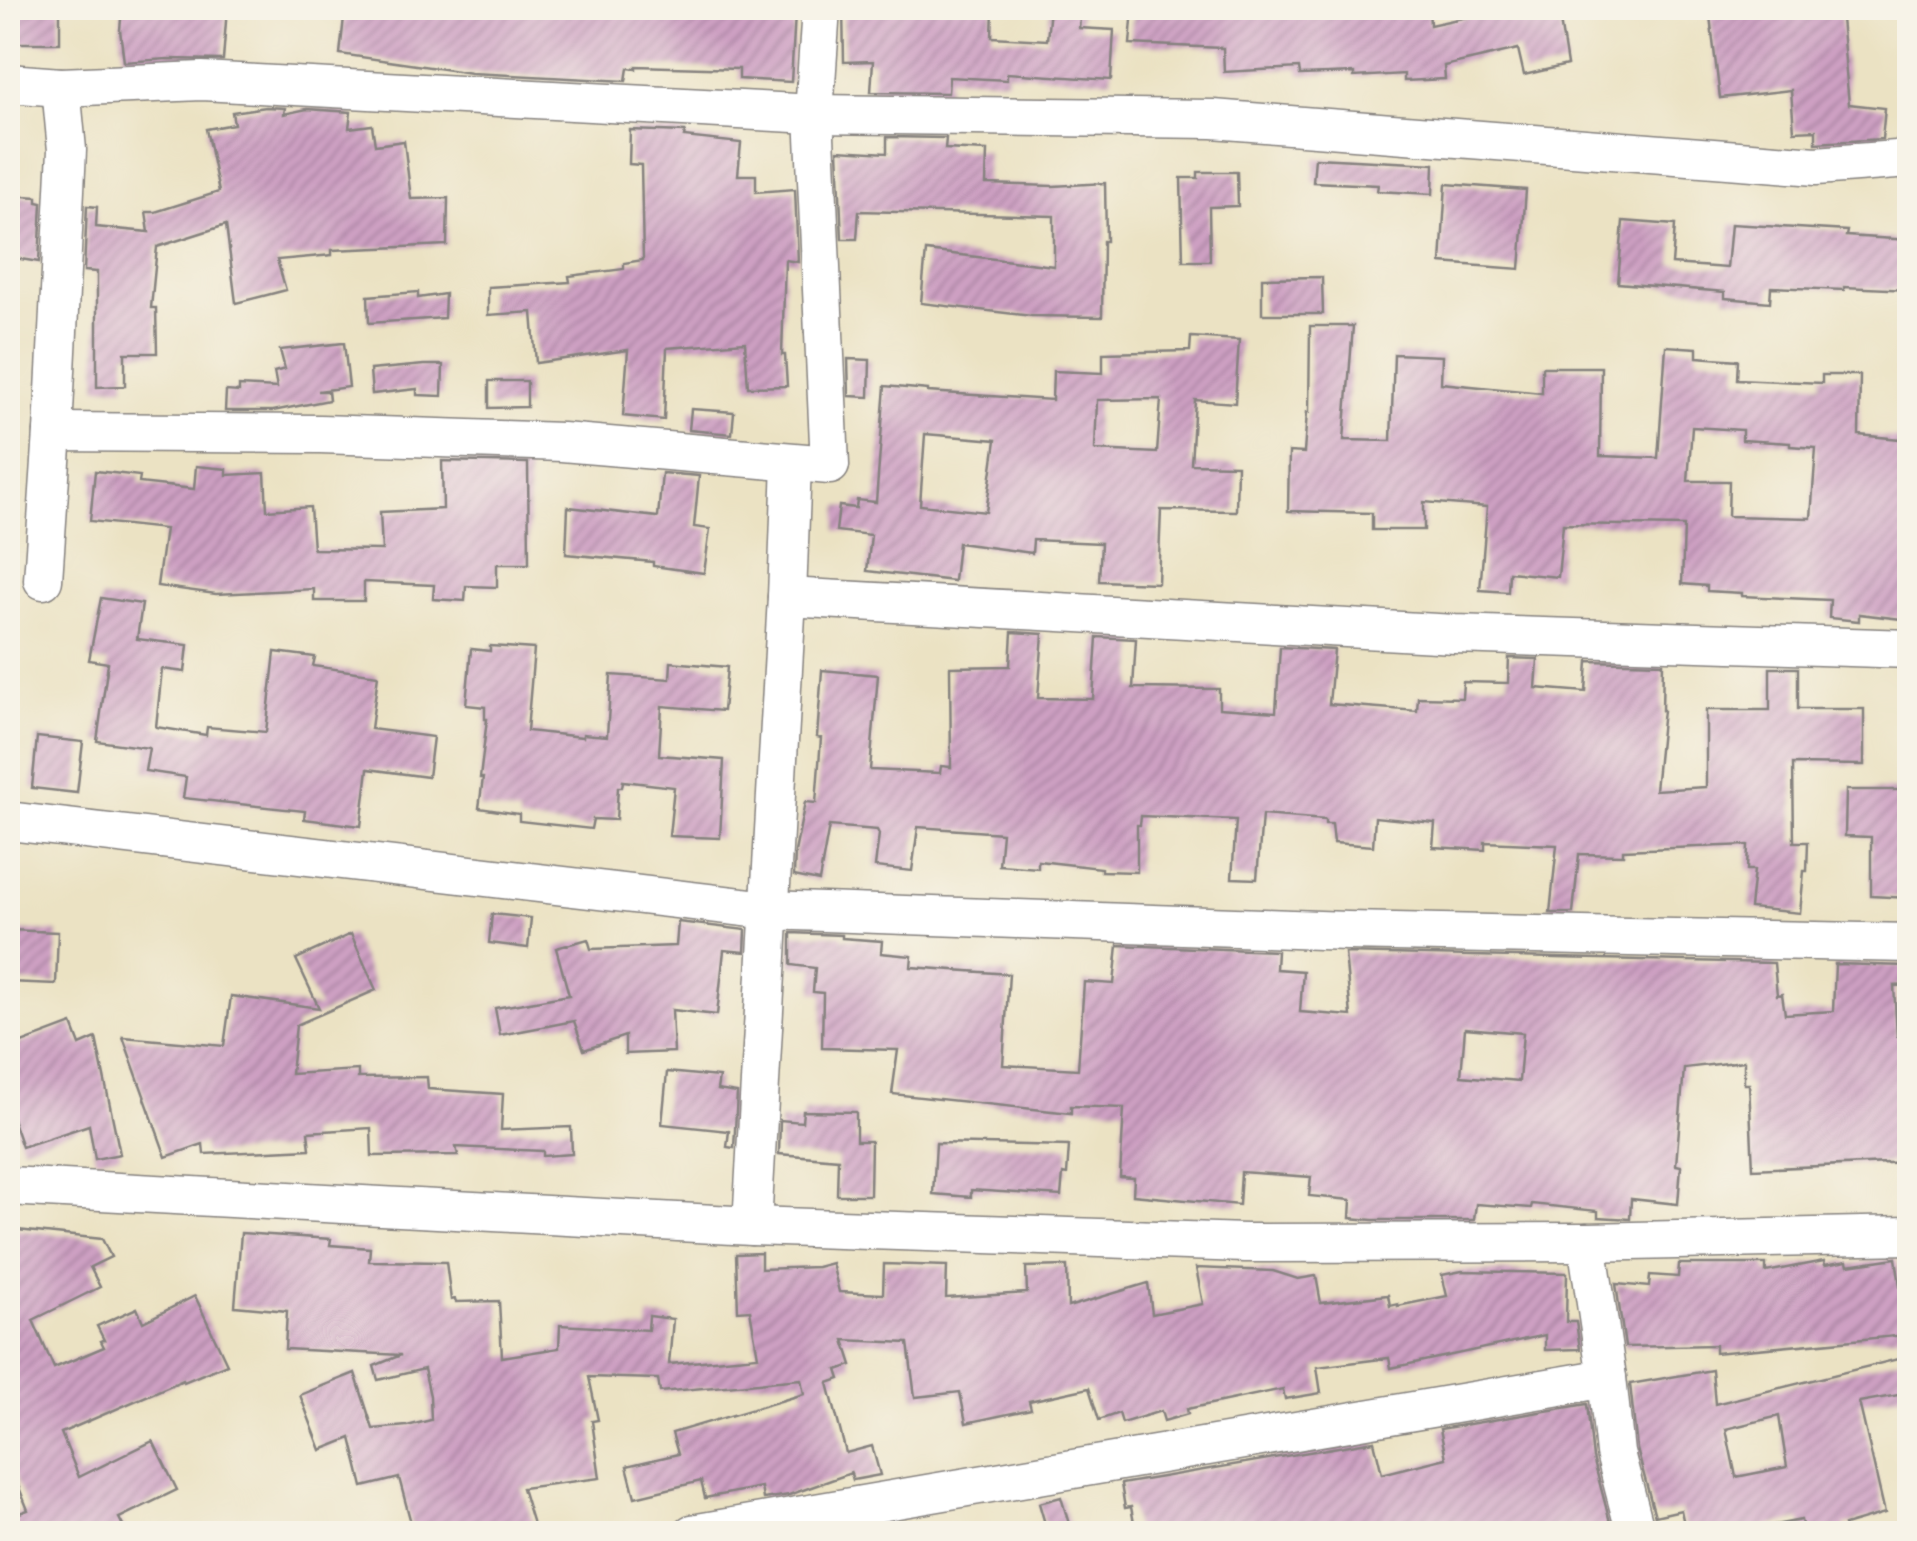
<svg xmlns="http://www.w3.org/2000/svg" width="1917" height="1541" font-family="'Architects Daughter',sans-serif">
	<style>
		.building { fill: url(#building-hatch); fill-rule: evenodd }
		.lines { fill: none; stroke-linecap: round; stroke-linejoin: round }
		.minor-casing { stroke: #86827f; stroke-width: 41 }
		.minor { stroke: #fff; stroke-width: 38 }
	</style>
	<defs>
		<pattern id="building-hatch" width="6" height="6" patternUnits="userSpaceOnUse" patternTransform="scale(2.5)"><rect width="6" height="6" fill="#cea0c3"/><path d="M-1 1l2-2M0 6l6-6M5 7l2-2" fill="none" stroke="#a782a0"/></pattern>
	</defs>
	<rect width="100%" height="100%" fill="#f7f3e8"/>
	<filter id="ink" filterUnits="userSpaceOnUse"><feTurbulence type="fractalNoise" baseFrequency=".01" numOctaves="2"/><feDisplacementMap in="SourceGraphic" scale="20" xChannelSelector="R" yChannelSelector="G"/><feConvolveMatrix kernelMatrix="1 2 1 2 8 2 1 2 1" color-interpolation-filters="sRGB"/></filter>
	<filter id="wash" filterUnits="userSpaceOnUse"><feTurbulence type="fractalNoise" baseFrequency=".0048" numOctaves="4" result="noise"/><feDisplacementMap in="SourceGraphic" scale="40" xChannelSelector="R" yChannelSelector="G"/><feGaussianBlur stdDeviation="2.25" result="paint"/><feColorMatrix in="noise" values="0 0 0 0 0 0 0 0 0 0 0 0 0 0 0 0 0 1.4 0 .05"/><feComposite in="paint" operator="in"/></filter>
	<g filter="url(#wash)">
		<rect width="100%" height="100%" fill="#ebe2c3"/>
		<g id="blocks">
			<g class="building">
				<rect x="8" y="8" width="52" height="35"/>
				<path d="M122,8H227L223,60L168,59L124,62L120,30Z"/>
				<path d="M345,8H760V11L795,14L791,82L739,79V69L636,66V69L628,68L626,81L471,73L340,54Z"/>
				<path d="M843,8H993L992,37L1047,40L1050,8H1081L1079,28L1114,30L1111,80L1007,73V80L949,77L948,93L871,92L873,61L844,62Z"/>
				<path d="M1133,8H1429L1430,25L1509,8H1558L1567,65L1524,75L1518,49L1444,66L1445,79L1404,81V74L1354,77V73L1300,75L1299,68L1224,72L1223,48L1130,44Z"/>
				<path d="M1709,8H1840L1849,104L1885,108L1882,139L1816,143V130L1794,131L1791,90L1720,98Z"/>
				<path d="M266,107L285,108L284,114L307,109L351,112L349,128L372,125L375,145L404,141L411,199L448,198L447,245L332,250V255L277,260L286,290L236,303L226,225L157,247L151,308H156L157,353H125V386L97,387V272L84,271L87,206L97,207L96,227L149,232L146,212H155L219,192L206,129L234,124L232,112Z"/>
				<path d="M630,130L685,132L684,137L741,143L738,175H756V192L795,189L798,262L785,260L782,355H785L787,386L748,387L745,342L667,348L664,420L623,416L628,350L536,363L532,312L488,315V287L570,282L569,276L624,269V263L643,260L641,165L629,164Z"/>
				<path d="M887,137L946,138L945,149L987,151L986,184L1053,186L1105,183L1106,241H1103L1102,317L1032,316L921,303L926,251L1054,266V216L859,211L857,239H842L838,150L887,153Z"/>
				<path d="M1315,158L1434,164L1433,194L1377,191L1378,185L1313,182Z"/>
				<path d="M1198,172H1237L1238,206L1209,207L1210,261H1183L1181,178H1198Z"/>
				<path d="M1446,184L1526,190L1520,269L1441,263Z"/>
				<path d="M8,195L37,197V202L42,203L39,262L8,257Z"/>
				<path d="M1623,221L1675,225L1672,264L1727,268L1731,224L1847,231L1846,236L1910,240V290L1844,287V290L1771,287L1770,302L1725,298V292L1618,283Z"/>
				<path d="M1322,277L1323,314H1262V278Z"/>
				<path d="M418,292V298L445,294L444,318L369,323L368,296Z"/>
				<path d="M1310,326H1353L1344,440L1391,441L1394,354L1442,356L1441,383L1542,393V367H1601L1600,456L1658,458L1666,346L1697,348V357L1738,360L1737,379L1822,383V375H1860L1859,435L1910,440V620L1859,614V621L1829,618L1830,600L1742,596V593L1707,591V586L1682,584L1684,526L1563,524L1558,577L1509,572L1508,592L1480,590L1487,507L1424,502V530H1372V513L1288,511L1289,452L1304,453L1307,412H1309ZM1692,427L1742,430V440L1790,443V446L1816,448L1811,518L1728,516L1729,481H1688Z"/>
				<path d="M1191,337L1239,340L1235,403L1195,400L1191,464L1237,465L1236,511L1161,510L1158,583L1099,581L1101,543L1033,540L1032,553L958,543L954,581L867,571L871,535L836,531L839,506L856,508L857,500L876,502L885,386L928,390V392L1052,400L1053,371L1103,373V353L1190,351ZM1161,399L1157,453L1095,450L1097,400ZM925,434L996,440L986,512L920,505Z"/>
				<path d="M344,343L349,387L318,391H328L329,400L273,411H225L226,391L239,392V386L277,388L274,372L285,369L280,350Z"/>
				<path d="M848,359L870,360L869,397L849,396Z"/>
				<path d="M424,365H443L442,396L417,395V389L372,394L370,370Z"/>
				<path d="M489,381H527V407L489,408Z"/>
				<path d="M691,409L734,412L732,434L689,430Z"/>
				<path d="M442,461L528,463L529,564H497V587L466,586L465,601L433,599L434,585L364,582V601H314V589L216,594L157,586L165,529L90,521L95,471L140,476L139,483L194,489L196,466L227,469V475L265,473L267,510L310,507L313,549L382,550L380,512L443,509Z"/>
				<path d="M662,473L699,476L694,527L710,529L704,573L653,566V562L566,554L568,507L658,517Z"/>
				<path d="M101,598L142,604L137,639L188,645L185,672L162,669L156,727L206,735L207,727L266,732L275,652L315,657L313,666L378,675L371,729L433,737L428,777L368,769L361,826L304,819L305,811L183,798L186,777L145,771L149,748L97,741L108,663L89,660Z"/>
				<path d="M1012,632L1043,634L1038,698L1093,699L1097,637L1136,639L1133,688L1219,689V708L1276,712L1280,647L1334,650L1329,704L1417,711L1418,697L1462,698L1463,682L1508,683L1509,658L1538,659L1536,688L1586,692L1588,661L1663,663L1662,710H1663L1655,790L1706,787V710H1770V668H1798V709H1864V765L1793,764L1794,842H1808L1807,871H1804L1800,913L1750,908L1754,870H1747L1748,845L1623,850V855L1579,854L1573,913H1550L1557,845L1485,842V850L1433,847L1435,823L1375,817L1373,846L1334,843L1332,824H1325V820L1262,815L1257,879L1232,878L1236,820L1141,816L1140,825H1137V872L1101,871V868L1038,861V868L999,865L1002,833L918,827L912,871L875,867L879,834L877,830L829,826L819,881L794,876L795,852L805,802L816,803L821,738L817,737L822,670L878,675L870,770L940,773L941,766L951,767L950,667L1010,666Z"/>
				<path d="M490,646L534,649L527,731L583,737V734L607,736L611,675L670,679L671,662L727,667L723,711L662,706L659,755L724,760L720,838L669,836L674,787L623,781L622,787H618L616,820L593,819L591,829L519,821V814L479,808L483,778H480L487,719H485V707L466,705L471,649L490,651Z"/>
				<path d="M37,737L83,742L77,793L32,788Z"/>
				<path d="M1846,790H1910V898L1871,896V837L1845,836Z"/>
				<path d="M492,914L531,918L528,948L489,943Z"/>
				<path d="M678,922L746,930L745,952L724,950L717,1015L672,1010L674,1052L625,1054V1036L584,1050L574,1021L500,1035L495,1008L569,995L556,948L588,939L591,949L676,946Z"/>
				<path d="M8,930L58,932L56,984L8,982Z"/>
				<path d="M791,933L842,935V938L882,941L881,953L912,956L911,967L1009,974L1003,1065L1078,1069L1084,982L1114,984L1118,945L1277,951L1276,969L1303,971L1300,1012L1351,1016L1345,953L1774,963L1777,995L1782,994L1785,1014L1833,1011L1835,964L1909,966L1910,985L1894,986L1897,1036L1910,1035V1162L1753,1169L1749,1084H1744V1061L1684,1068L1676,1165L1681,1166L1678,1204L1631,1199L1630,1219L1598,1217V1211L1532,1204L1531,1208L1476,1204L1474,1220H1373L1350,1218L1351,1200L1309,1196L1311,1177L1241,1172L1239,1205L1133,1195L1134,1178L1120,1177L1124,1108L1071,1106V1113L892,1094L898,1050L822,1048L823,993L813,992L815,968L791,965ZM1465,1028L1523,1033L1519,1081L1461,1076Z"/>
				<path d="M351,934L376,990L296,1025L291,1074L358,1070V1078L427,1077L428,1089L503,1094L501,1130L571,1127L572,1154L543,1156V1151L456,1147L458,1155L372,1156L371,1128L308,1132L310,1149L204,1154L203,1144L166,1157L123,1037L224,1046L231,996L319,1008L296,959Z"/>
				<path d="M72,1024L80,1045L96,1038L120,1154L95,1159L89,1125L22,1147L8,1107V1048Z"/>
				<path d="M667,1072L719,1077L717,1090L737,1093L734,1148L727,1147L729,1131L662,1124Z"/>
				<path d="M803,1111L856,1112V1141H871L870,1195H837L838,1159L779,1154L780,1120L802,1122Z"/>
				<path d="M936,1143L1069,1146L1067,1175L1063,1174L1061,1196L971,1190V1197L933,1194Z"/>
				<path d="M8,1229L102,1239L111,1257L90,1267L100,1287L33,1320L54,1368L104,1347L101,1341L104,1340L97,1326L137,1308L143,1322L195,1296L227,1364L184,1382L183,1380L61,1433L79,1477L153,1441L177,1490L119,1518L127,1534H8V1517L28,1510L8,1460Z"/>
				<path d="M241,1233L331,1239L330,1245L370,1248L369,1261L446,1262L451,1300L455,1299L456,1302L499,1301L502,1357L559,1348L560,1325L648,1330L649,1316L673,1319L669,1364L758,1356L750,1310L738,1311L736,1254L761,1253V1269L817,1267L832,1263L839,1292L883,1294L884,1264L947,1266L946,1298L1027,1293L1026,1267L1067,1266L1068,1307L1148,1283L1152,1314L1203,1304L1196,1268L1273,1271L1298,1279L1316,1276L1321,1303L1388,1295L1390,1306L1398,1304V1306L1447,1296L1442,1275L1462,1271L1567,1273L1566,1322H1576L1580,1349L1545,1350V1335L1391,1368L1389,1358L1317,1367L1321,1393L1285,1399L1283,1389L1187,1409L1188,1414L1164,1421L1161,1411L1122,1423L1119,1413L1099,1420L1089,1388L1029,1401L1031,1409L966,1423L960,1392L915,1397L908,1343L844,1340L852,1365L837,1370L840,1379L828,1383L846,1453L872,1446L880,1475L853,1480L850,1471L851,1473L789,1495L763,1499L761,1487L705,1498L701,1481L635,1497L627,1466L678,1454L672,1433L804,1394L801,1379L660,1392L658,1379L589,1377L598,1420L592,1421L600,1478L522,1488L536,1534H414L399,1478L363,1487L351,1438L321,1450L300,1395L355,1373L373,1429L407,1426L431,1420L430,1396L424,1369L378,1380L374,1366L401,1355L285,1349L287,1311L235,1306Z"/>
				<path d="M1896,1258L1907,1335L1715,1353V1345L1625,1347L1616,1284L1649,1287L1650,1275L1678,1277L1679,1264H1766V1272L1824,1261L1825,1265L1847,1261L1848,1265Z"/>
				<path d="M1910,1356V1393L1859,1402L1885,1513L1844,1525L1846,1534H1804L1801,1520L1748,1530V1534H1686L1681,1510L1655,1516L1637,1449L1630,1384L1712,1370L1715,1404ZM1779,1416L1787,1467L1736,1477L1726,1429Z"/>
				<path d="M1587,1404L1593,1458L1611,1526L1604,1528L1605,1534H1341L1340,1528L1310,1534H1136L1131,1507L1125,1508L1121,1484L1374,1441L1382,1474L1446,1458L1440,1429Z"/>
				<path d="M1061,1497L1072,1534H1048L1039,1503Z"/>
			</g>
		</g>
	</g>
	<g filter="url(#ink)">
		<use href="#blocks" fill-opacity="0" stroke="#86827f" stroke-width="2.5"/>
		<g class="lines">
			<g class="minor-casing">
				<g id="minor">
					<path d="M8,83L61,87L202,81L814,114L1213,119L1816,166L1910,159"/>
					<path d="M53,432L320,434L562,442L830,465L814,114L821,8"/>
					<path d="M43,580L53,432L67,150L61,87"/>
					<path d="M787,597L1455,634L1910,649"/>
					<path d="M8,821L769,910L1347,931L1910,943"/>
					<path d="M8,1186L752,1226L1245,1243L1587,1242L1910,1235"/>
					<path d="M752,1226L787,597L792,463"/>
					<path d="M1587,1242L1607,1378L1615,1453L1636,1534"/>
					<path d="M692,1534L1607,1378"/>
				</g>
			</g>
			<use href="#minor" class="minor"/>
		</g>
	</g>
	<rect width="1917" height="1541" fill="none" stroke="#f7f3e8" stroke-width="40"/>
</svg>
